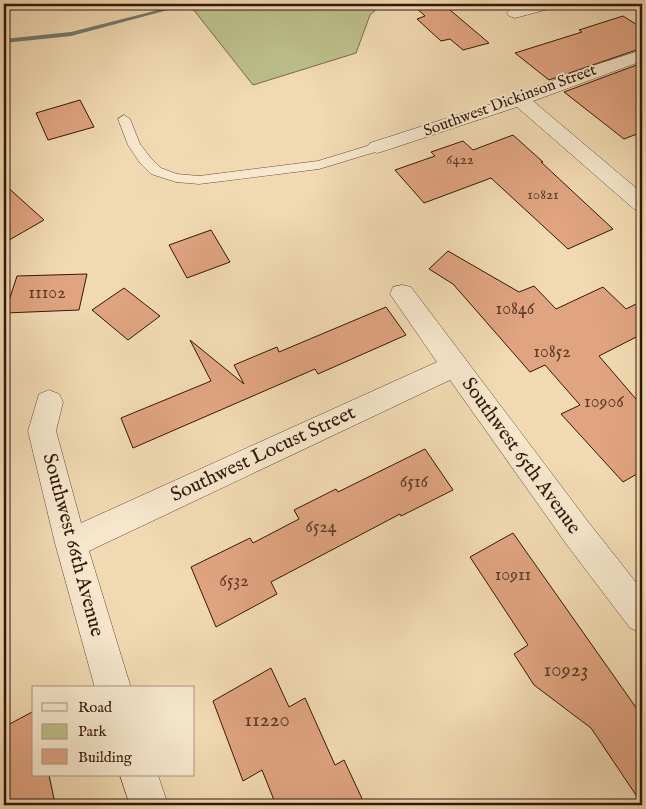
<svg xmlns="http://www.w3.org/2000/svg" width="646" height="809" font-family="'IM FELL English',serif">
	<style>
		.green { fill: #bcbf8a; stroke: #786b4a }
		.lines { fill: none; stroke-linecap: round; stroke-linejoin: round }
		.stream { fill: #72786f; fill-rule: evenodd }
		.building { fill: #e0a481; stroke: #34170a }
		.service-casing { stroke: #634834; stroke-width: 1 }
		.minor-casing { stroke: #634834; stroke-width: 1 }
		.service { fill: #f6e7cd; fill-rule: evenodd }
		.minor { fill: #f6e7cd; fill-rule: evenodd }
		.labels { text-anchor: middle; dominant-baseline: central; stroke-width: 4; stroke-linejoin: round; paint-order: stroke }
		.far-number-label { font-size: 15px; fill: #5f3a28 }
		.far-street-label { font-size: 16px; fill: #34170a; stroke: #f6e7cd }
		.number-label { font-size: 18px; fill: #5f3a28 }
		.street-label { font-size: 20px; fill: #34170a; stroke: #f6e7cd }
		.near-number-label { font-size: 21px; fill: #5f3a28 }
	</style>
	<rect width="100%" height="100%" fill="#f1dab2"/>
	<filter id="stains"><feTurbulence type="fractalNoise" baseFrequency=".004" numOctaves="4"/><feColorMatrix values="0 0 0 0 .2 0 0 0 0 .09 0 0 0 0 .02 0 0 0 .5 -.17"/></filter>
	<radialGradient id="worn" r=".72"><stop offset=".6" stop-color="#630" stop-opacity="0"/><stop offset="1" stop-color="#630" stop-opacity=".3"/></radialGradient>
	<path class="green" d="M189,4H382L370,15L356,53L253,85Z"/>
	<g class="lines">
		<path class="stream" d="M182,4H190L71,36L4,43V39L71,32Z"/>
	</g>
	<g class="building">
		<path d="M414,4H443L489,43L463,50L450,39L441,41L417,19L425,16L413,5Z"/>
		<path d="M623,16L642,28V48L549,80L515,53L582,32L579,30Z"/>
		<path d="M642,63V132L624,139L564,92Z"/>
		<path d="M80,100L94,127L48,140L36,113Z"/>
		<path d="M513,135L543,162H541L613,229L568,249L491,178L424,203L395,170L435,156L431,152L463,141L473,150Z"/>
		<path d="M4,184L44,220L4,243Z"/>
		<path d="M211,230L230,262L187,278L169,245Z"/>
		<path d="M448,251L519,292L534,286L556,309L603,287L626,309L642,301V334L599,356L642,406V471L623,482L561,414L580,405L545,365L530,372L453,284L429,269Z"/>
		<path d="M87,274L79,310L5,313L17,276Z"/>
		<path d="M124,288L160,316L128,340L92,310Z"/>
		<path d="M386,307L406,335L318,374L315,369L133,448L121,418L211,381L190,340L244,384L234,365L277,347L279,352Z"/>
		<path d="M425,449L453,490L401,516L400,514L271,582L277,594L216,627L191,567L250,538L253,543L299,519L294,510L336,489L338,492Z"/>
		<path d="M513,533L642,716V804L591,728L534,685L514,654L528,645L470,557Z"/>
		<path d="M271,668L289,707L305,698L335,765L344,760L365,805H276L262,770L243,781L213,701Z"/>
		<path d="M34,711V775H49L54,799L44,805H4V727Z"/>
	</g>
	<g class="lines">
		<g class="service-casing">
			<path id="service" d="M124,115L130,119L140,144L150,157L161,168L177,174L199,176L318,161L377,143L383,147L382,150L319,169L199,184L176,182L151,174L140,163L128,145L118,119Z"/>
		</g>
		<g class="minor-casing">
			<g id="minor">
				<path d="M532,4H558L556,7L515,18L509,16L507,13L509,10Z"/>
				<path d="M630,4H642V11L632,7Z"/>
				<path d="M642,50V61L533,101L642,193V211L634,209L517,107L384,151L377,153L370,151L367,147L370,143L491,104L586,68Z"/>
				<path d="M402,285L411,287L589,523L642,590V633L630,628L567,545L450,380L89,551L131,688H95L55,543L28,431L39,394L49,390L59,394L63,402L56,431L81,523L437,362L390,294L393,287Z"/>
				<path d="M120,775H158L168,805H130Z"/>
			</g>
		</g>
		<use href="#service" class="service"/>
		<use href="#minor" class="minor"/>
	</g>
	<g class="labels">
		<g class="far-number-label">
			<text x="460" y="159">6422</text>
			<text x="543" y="194">10821</text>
		</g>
		<g class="far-street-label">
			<text transform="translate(510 101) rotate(-20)">Southwest Dickinson Street</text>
		</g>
		<g class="number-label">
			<text x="47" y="293">11102</text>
			<text x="515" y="309">10846</text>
			<text x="552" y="352">10852</text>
			<text x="604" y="402">10906</text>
			<text x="414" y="482">6516</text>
			<text x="321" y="527">6524</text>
			<text x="513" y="575">10911</text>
			<text x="234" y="581">6532</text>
		</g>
		<g class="street-label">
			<text transform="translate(263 454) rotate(-25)">Southwest Locust Street</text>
			<text transform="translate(521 456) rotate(54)">Southwest 65th Avenue</text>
			<text transform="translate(73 545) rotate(75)">Southwest 66th Avenue</text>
		</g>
		<g class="near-number-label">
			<text x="566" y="670">10923</text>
			<text x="267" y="720">11220</text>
		</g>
	</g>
	<rect width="646" height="809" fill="none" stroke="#f1dab2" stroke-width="20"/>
	<rect x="5" y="5" width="636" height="799" fill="none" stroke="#34170a" stroke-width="2.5"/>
	<rect x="10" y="10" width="626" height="789" fill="none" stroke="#34170a"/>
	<rect x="32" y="686" width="162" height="90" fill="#f6e7cd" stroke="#a8947f"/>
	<rect x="42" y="703" width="25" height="8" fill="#f6e7cd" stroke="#a8947f"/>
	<text x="78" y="712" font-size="15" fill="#34170a">Road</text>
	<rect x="42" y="724" width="25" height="15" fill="#bcbf8a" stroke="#a8947f"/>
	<text x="78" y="736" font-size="15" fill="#34170a">Park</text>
	<rect x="42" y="749" width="25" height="15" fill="#e0a481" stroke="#a8947f"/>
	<text x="78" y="762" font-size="15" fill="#34170a">Building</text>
	<rect width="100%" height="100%" filter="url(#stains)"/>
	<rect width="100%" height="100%" fill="url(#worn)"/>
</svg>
